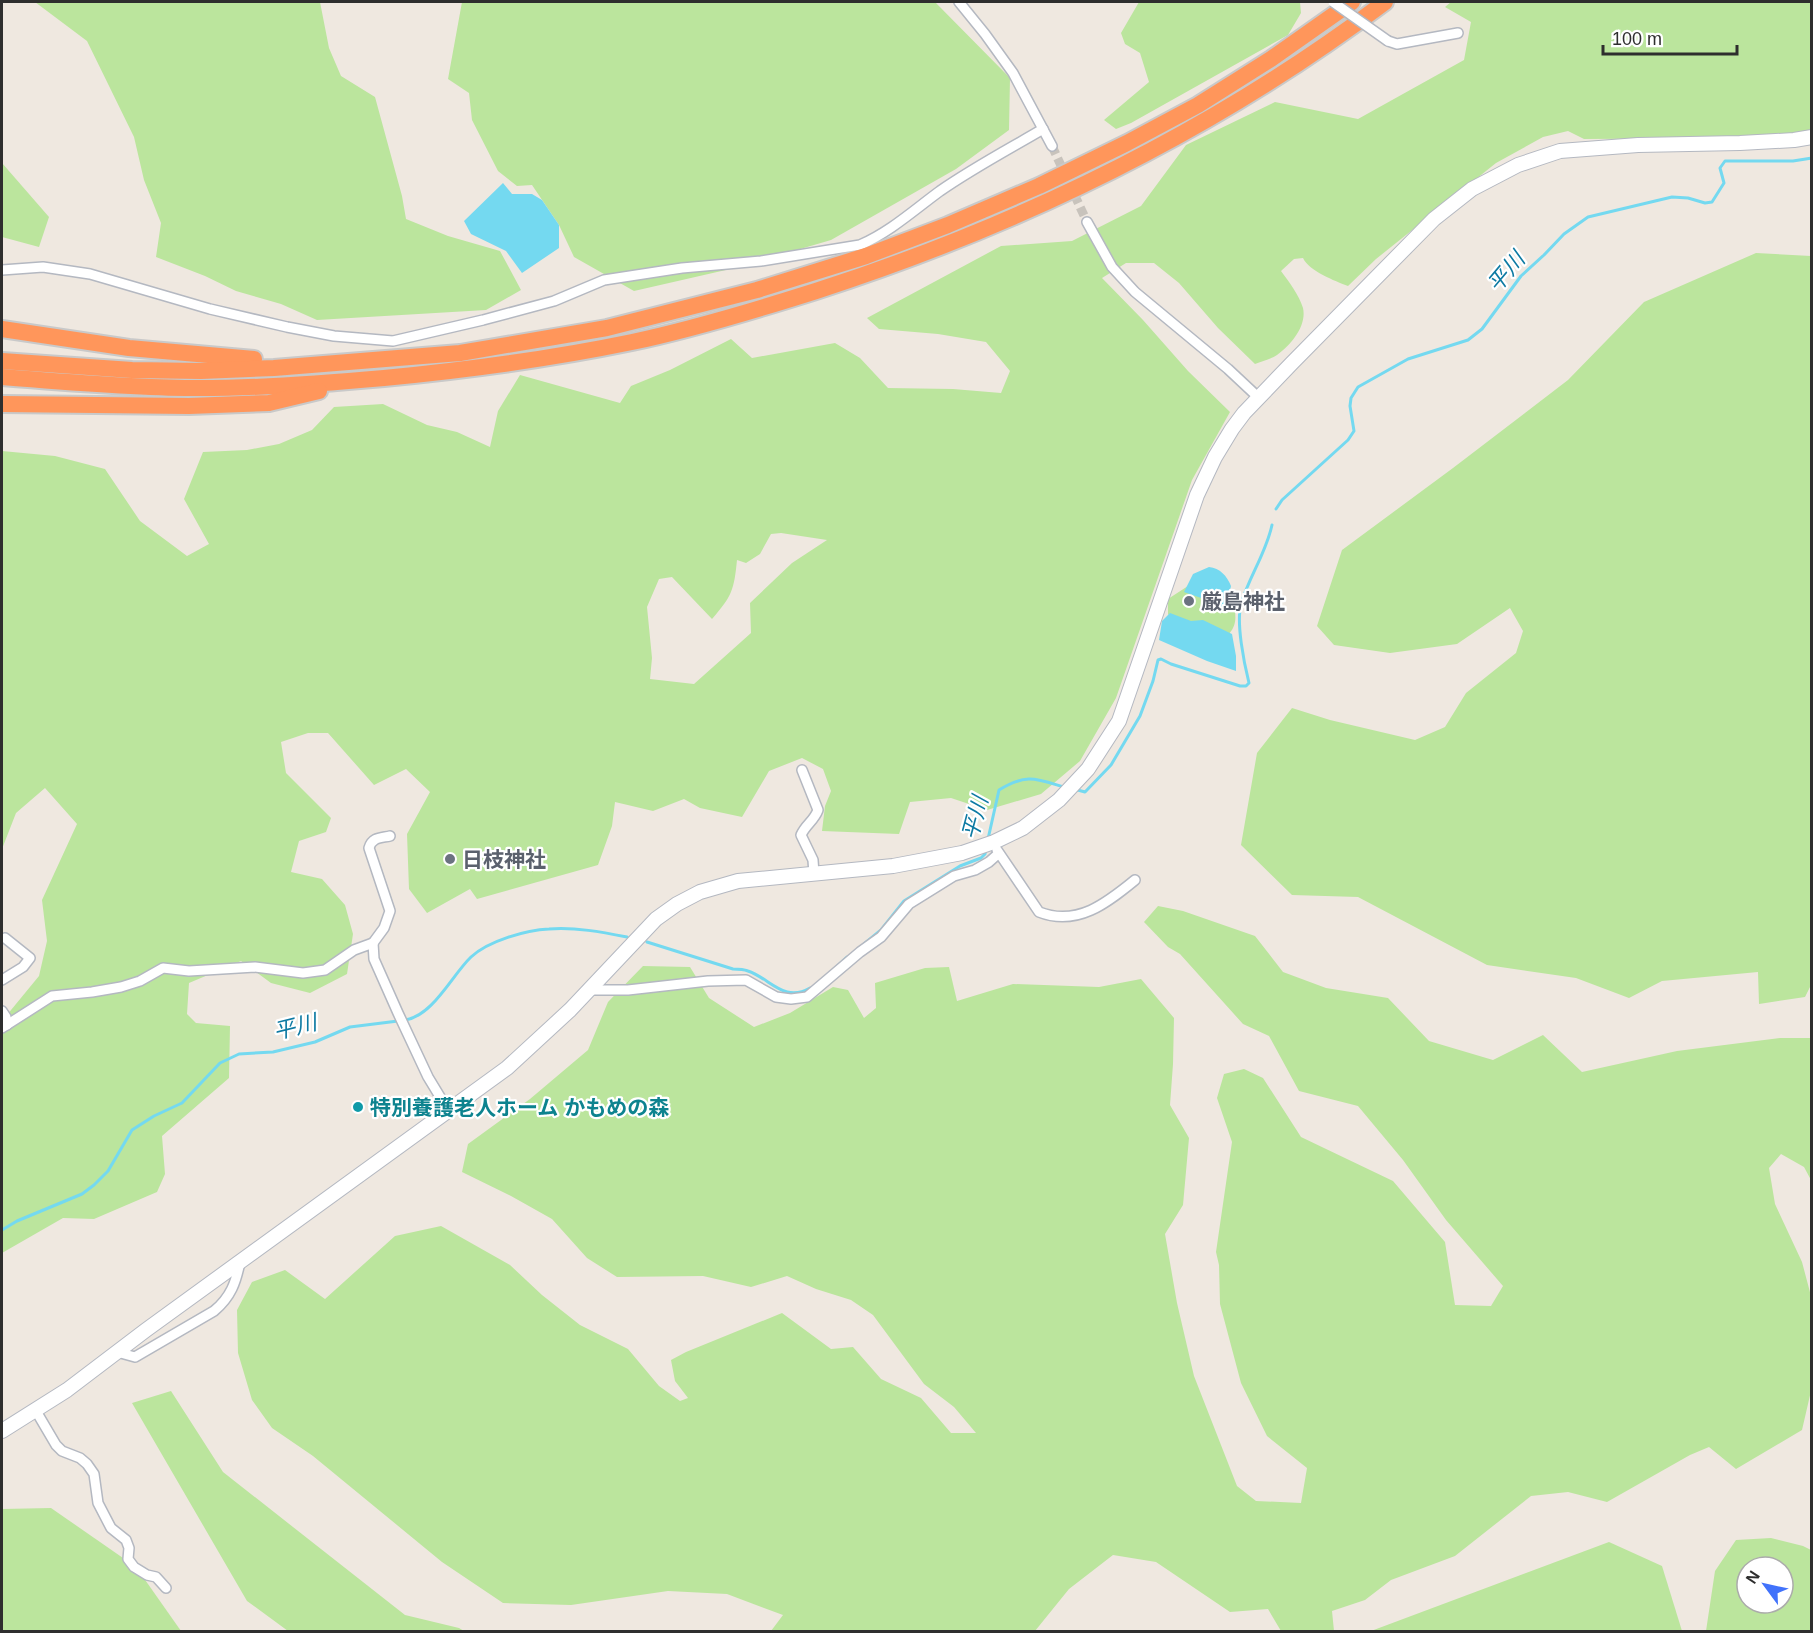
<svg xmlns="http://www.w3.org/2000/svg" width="1813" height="1633" font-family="Arial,'Noto Sans JP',sans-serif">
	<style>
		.green { fill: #bbe59d; fill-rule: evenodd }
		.water { fill: #74d9f0 }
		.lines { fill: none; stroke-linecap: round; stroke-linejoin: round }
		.stream { stroke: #74d9f0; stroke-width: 3 }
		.street-tunnel { stroke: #c8c3bc; stroke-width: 9; stroke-dasharray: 9 4.5; stroke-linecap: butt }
		.street-casing { stroke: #b4b8c1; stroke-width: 12 }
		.secondary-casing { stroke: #b4b8c1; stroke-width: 16 }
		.highway-casing { stroke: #c9c9c9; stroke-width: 20 }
		.street { stroke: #fff; stroke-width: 9 }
		.secondary { stroke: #fff; stroke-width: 14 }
		.highway { stroke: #ff965b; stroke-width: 16 }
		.street-bridge-casing { stroke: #b4b8c1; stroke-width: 12; stroke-linecap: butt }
		.street-bridge { stroke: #fff; stroke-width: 9 }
		.worship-dot { fill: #6b7280; stroke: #fff; stroke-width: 2 }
		.culture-dot { fill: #0f9aa8; stroke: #fff; stroke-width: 2 }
		.labels { text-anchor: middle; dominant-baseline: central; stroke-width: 4.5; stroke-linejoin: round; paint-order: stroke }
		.worship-label { font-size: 21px; font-weight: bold; fill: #5b616d; stroke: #fff; text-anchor: start }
		.culture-label { font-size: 21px; font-weight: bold; fill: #0d838f; stroke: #fff; text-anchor: start }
		.water-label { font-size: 22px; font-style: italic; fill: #0d7aa3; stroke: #fff }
	</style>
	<rect width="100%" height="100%" fill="#efe8e0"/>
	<g class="green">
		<path d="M35,2H320L329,48L341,76L375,97L402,196L406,219L448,236L500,251L521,290L486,310L317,320L281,304L236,291L205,276L156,257L161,223L144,180L134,137L87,41Z"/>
		<path d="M462,2H935L1010,78L1009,130L956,169L831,240L739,267L634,291L574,257L559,225L532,185L517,186L498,171L472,120L469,93L448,79Z"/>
		<path d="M1139,2H1300L1301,13L1288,35L1131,123L1116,129L1104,120L1149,82L1140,53L1125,44L1121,33Z"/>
		<path d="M1451,2H1811V133L1757,138L1584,139L1568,131L1543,137L1496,163L1376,259L1348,286C1335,281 1309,271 1303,258L1294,259L1281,271C1289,282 1299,295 1303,308C1307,326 1291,345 1277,355C1271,359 1262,361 1255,364L1218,328L1179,283L1154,263H1126L1102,278L1143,320L1188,371L1230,412L1192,480L1116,698L1080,761L1041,794L987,810L951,798L910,802L899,834L822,831L825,806L831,791L823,769L802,758L769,771L742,817L700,808L684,799L653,811L615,802L612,826L598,865L477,899L470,889L427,913L409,889L407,834L430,792L406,769L374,785L328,733H308L281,742L286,773L331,818L326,832L299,841L291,872L322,879L345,905L353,934L347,974L310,993L271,983L241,961L189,983L187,1014L196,1023L230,1026L229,1078L162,1136L165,1174L157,1192L94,1219L63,1218L2,1253V1021L39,976L47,941L42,900L77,824L45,788L16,813L2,849V451L55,456L105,469L140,521L187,556L209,544L184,499L203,452L247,450L279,444L312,430L334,407L383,404L427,425L457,432L490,447L498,411L520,375L620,403L631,386L670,370L731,339L752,358L835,343L860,358L888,388L953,389L1001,393L1010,371L986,342L938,334L879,329L867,318L1001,246L1072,241L1141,206L1186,145L1275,102L1358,119L1464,60L1471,22L1445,7ZM781,533L827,540L792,563L750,603L751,633L694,684L650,679L652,658L647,607L659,579L672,577L712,619C732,596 734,590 737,560L746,563L760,554L771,534Z"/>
		<path d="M2,163L49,217L39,247L2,237Z"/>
		<path d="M1756,253L1811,256L1812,983L1805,997L1759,1004L1758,972L1662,981L1629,998L1576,978L1487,965L1358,897L1292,895L1241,845L1257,753L1292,708L1330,720L1415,740L1445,727L1466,693L1516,653L1523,631L1510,608L1457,644L1390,653L1334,645L1317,626L1342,550L1453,468L1568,380L1644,302Z"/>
		<path d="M1188,586L1221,603L1230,601L1233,603C1237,617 1237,627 1226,637L1171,619L1168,614V599Z"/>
		<path d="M1158,906L1183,911L1255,936L1283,972L1326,988L1388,998L1429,1041L1493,1060L1543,1035L1582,1072L1677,1051L1780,1038H1811V1180L1804,1167L1781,1154L1769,1168L1775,1204L1802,1262L1811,1296V1391L1802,1430L1736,1469L1709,1447L1690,1455L1607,1502L1568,1492L1531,1496L1455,1556L1391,1580L1365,1600L1332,1611L1334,1631H1281L1268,1609L1230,1612L1156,1562L1113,1555L1069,1589L1035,1631H771L783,1615L727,1594L668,1591L571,1605L503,1603L442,1562L313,1456L272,1428L252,1400L238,1353L237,1310L252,1282L285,1270L325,1299L395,1236L441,1226L510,1265L542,1295L580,1325L628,1349L659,1386L680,1401L688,1398L675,1381L671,1360L686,1352L782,1313L831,1349L853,1347L881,1379L921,1398L951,1433H976L954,1407L924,1384L873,1315L851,1300L816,1289L787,1276L751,1287L703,1276L617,1277L587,1258L552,1219L511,1196L462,1172L468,1144L530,1099L588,1050L608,1002L643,966L690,967L709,998L754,1027L790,1013L833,987L848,990L864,1018L876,1008L875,983L925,968L949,967L957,1001L1013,984L1099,987L1141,979L1174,1018L1173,1064L1170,1105L1189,1138L1183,1205L1165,1234L1177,1303L1194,1376L1237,1486L1256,1501L1301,1503L1307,1468L1267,1436L1241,1383L1220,1304L1219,1265L1216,1252L1232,1142L1217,1098L1224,1074L1244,1069L1263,1078L1301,1137L1393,1181L1445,1242L1455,1305L1491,1306L1503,1286L1446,1220L1403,1160L1358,1106L1299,1091L1269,1036L1243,1024L1180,954L1168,947L1144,922Z"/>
		<path d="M171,1391L223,1472L405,1615L459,1628L464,1631H288L247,1601L132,1403Z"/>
		<path d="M51,1508L136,1567L181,1631H2V1509Z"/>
		<path d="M1771,1538L1803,1546L1811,1550V1631H1706L1715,1571L1736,1540ZM1747,1567H1783V1603H1747Z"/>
		<path d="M1609,1542L1662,1566L1682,1631H1371Z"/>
	</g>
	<g class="water">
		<path d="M503,183L512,194H532L542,200L559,225V248L522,273L506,251L471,234L464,221Z"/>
		<path d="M1209,567C1220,568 1227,576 1231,586L1227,607L1223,613L1212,609L1201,598L1184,592L1193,574Z"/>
		<path d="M1170,613L1191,621L1203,620L1232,634L1236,656V671L1207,661L1159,640L1162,621Z"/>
	</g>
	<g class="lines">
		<g class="stream">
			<path d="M1276,509L1282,500L1348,440L1354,431L1350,406L1351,398L1358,387L1408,359L1468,340L1482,329L1521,276L1544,255L1564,234L1588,217L1672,197L1688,198L1705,203L1712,202L1724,183L1720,168L1725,161H1793L1812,158"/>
			<path d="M1074,789L1085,792L1111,765L1140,716L1153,681L1158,660L1161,659L1171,664L1240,686H1246L1249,683C1244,663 1236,623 1241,604C1249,577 1266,553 1272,525"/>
			<path d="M988,839L999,790C1026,773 1037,779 1064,787"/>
			<path d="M647,942L733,969C738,969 743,969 748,971C771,979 784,1003 810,988"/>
			<path d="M864,944L881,930L904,901L960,866L981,858L985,854L986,849"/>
			<path d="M834,969L847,957"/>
			<path d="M405,1020C433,1016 452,975 471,957C488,941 526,930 549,929C575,927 602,932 627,937"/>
			<path d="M2,1230L17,1221L82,1194L94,1185L108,1171L132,1130L154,1116L182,1103L220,1063L239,1054L273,1052L315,1042L350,1027L398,1021"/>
		</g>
		<path class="street-tunnel" d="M1052,146L1087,222"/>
		<g class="street-casing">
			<g id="street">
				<path d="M959,2L985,34L1013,73L1052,146"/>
				<path d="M1388,41L1397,44L1458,33"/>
				<path d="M1087,222L1112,267L1135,292L1228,369L1259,398"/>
				<path d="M2,270L43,267L90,274L210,309L287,327L334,336L393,341L483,320L554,301L604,280L682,268L761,261L860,245C890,232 914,210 940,191C973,168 1009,149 1043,129"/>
				<path d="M802,770L818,810C814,821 806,824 801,835L813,860L814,874"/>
				<path d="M997,850L1039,912C1077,927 1107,903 1135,880"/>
				<path d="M373,943L384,928L390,911L369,848C372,837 381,838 390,836"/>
				<path d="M2,980L23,967L30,958L5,938"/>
				<path d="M590,990H628L708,981L746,980L776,997L791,999L807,997L860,952L881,937L909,904L954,876L975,870L989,862L998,854"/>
				<path d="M2,1011L6,1017L7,1025"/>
				<path d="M2,1028L52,996L92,992L121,987L140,981L163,968L189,971L255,967L303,973L325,970L354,950L373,943L374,959L398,1013L428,1077L448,1110"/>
				<path d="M117,1352L135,1357L214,1311C231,1297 236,1282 240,1262"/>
				<path d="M36,1411L56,1445L62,1451L80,1458L87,1464L94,1474L98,1503L111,1528L126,1540L129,1548L128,1559L134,1567L147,1575L156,1577L166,1588"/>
			</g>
		</g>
		<g class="secondary-casing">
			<path id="secondary" d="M2,1431L67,1390L146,1330L507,1068L570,1010L656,919L677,904L700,892L738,881L893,866L962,853L994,842L1023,828L1059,800L1088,769L1119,721L1197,495L1215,457L1232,429L1244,413L1292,363L1434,219L1472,189L1518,165L1560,151L1638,145L1740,143L1794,140L1812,137"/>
		</g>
		<g class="highway-casing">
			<g id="highway">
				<path d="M2,329L129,348L254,359"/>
				<path d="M2,361L132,370L201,371L274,368L460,353L607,328L757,290L866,256L948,225L1039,186L1127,143L1198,105L1271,59L1352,2"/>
				<path d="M2,377C63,382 124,387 185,388C252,389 318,384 384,378C467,370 550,359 632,342C694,329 756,310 816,291C1020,225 1214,131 1385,2"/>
				<path d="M2,404L189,406L269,403L319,391"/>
			</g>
		</g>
		<use href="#street" class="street"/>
		<use href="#secondary" class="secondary"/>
		<use href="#highway" class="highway"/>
		<g class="street-bridge-casing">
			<path id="street-bridge" d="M1333,2L1388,41"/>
		</g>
		<use href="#street-bridge" class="street-bridge"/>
	</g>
	<g class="worship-dot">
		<circle cx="1189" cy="601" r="6"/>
		<circle cx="450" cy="859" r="6"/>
	</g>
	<circle class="culture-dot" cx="358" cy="1107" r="6"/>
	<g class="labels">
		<g class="worship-label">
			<text x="1201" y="601">厳島神社</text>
			<text x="462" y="859">日枝神社</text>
		</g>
		<g class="culture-label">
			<text x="370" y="1107">特別養護老人ホーム かもめの森</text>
		</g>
		<g class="water-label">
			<text transform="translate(1506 272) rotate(-50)">平川</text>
			<text transform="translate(975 818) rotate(-75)">平川</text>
			<text transform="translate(295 1027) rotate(-14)">平川</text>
		</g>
	</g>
	<rect width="1813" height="1633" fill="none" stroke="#2e2e2e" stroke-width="6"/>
	<g transform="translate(1765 1585) rotate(303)"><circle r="28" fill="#ffffff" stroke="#ababab" stroke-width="1.5"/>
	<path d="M0-4.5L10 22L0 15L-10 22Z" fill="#4172fb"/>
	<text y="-9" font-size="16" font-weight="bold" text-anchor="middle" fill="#2e2e2e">N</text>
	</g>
	<path d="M1603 45v9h134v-9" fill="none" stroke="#2e2e2e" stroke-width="3"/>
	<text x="1612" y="45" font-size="18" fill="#2e2e2e" stroke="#ffffff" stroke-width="4.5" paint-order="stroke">100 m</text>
</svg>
